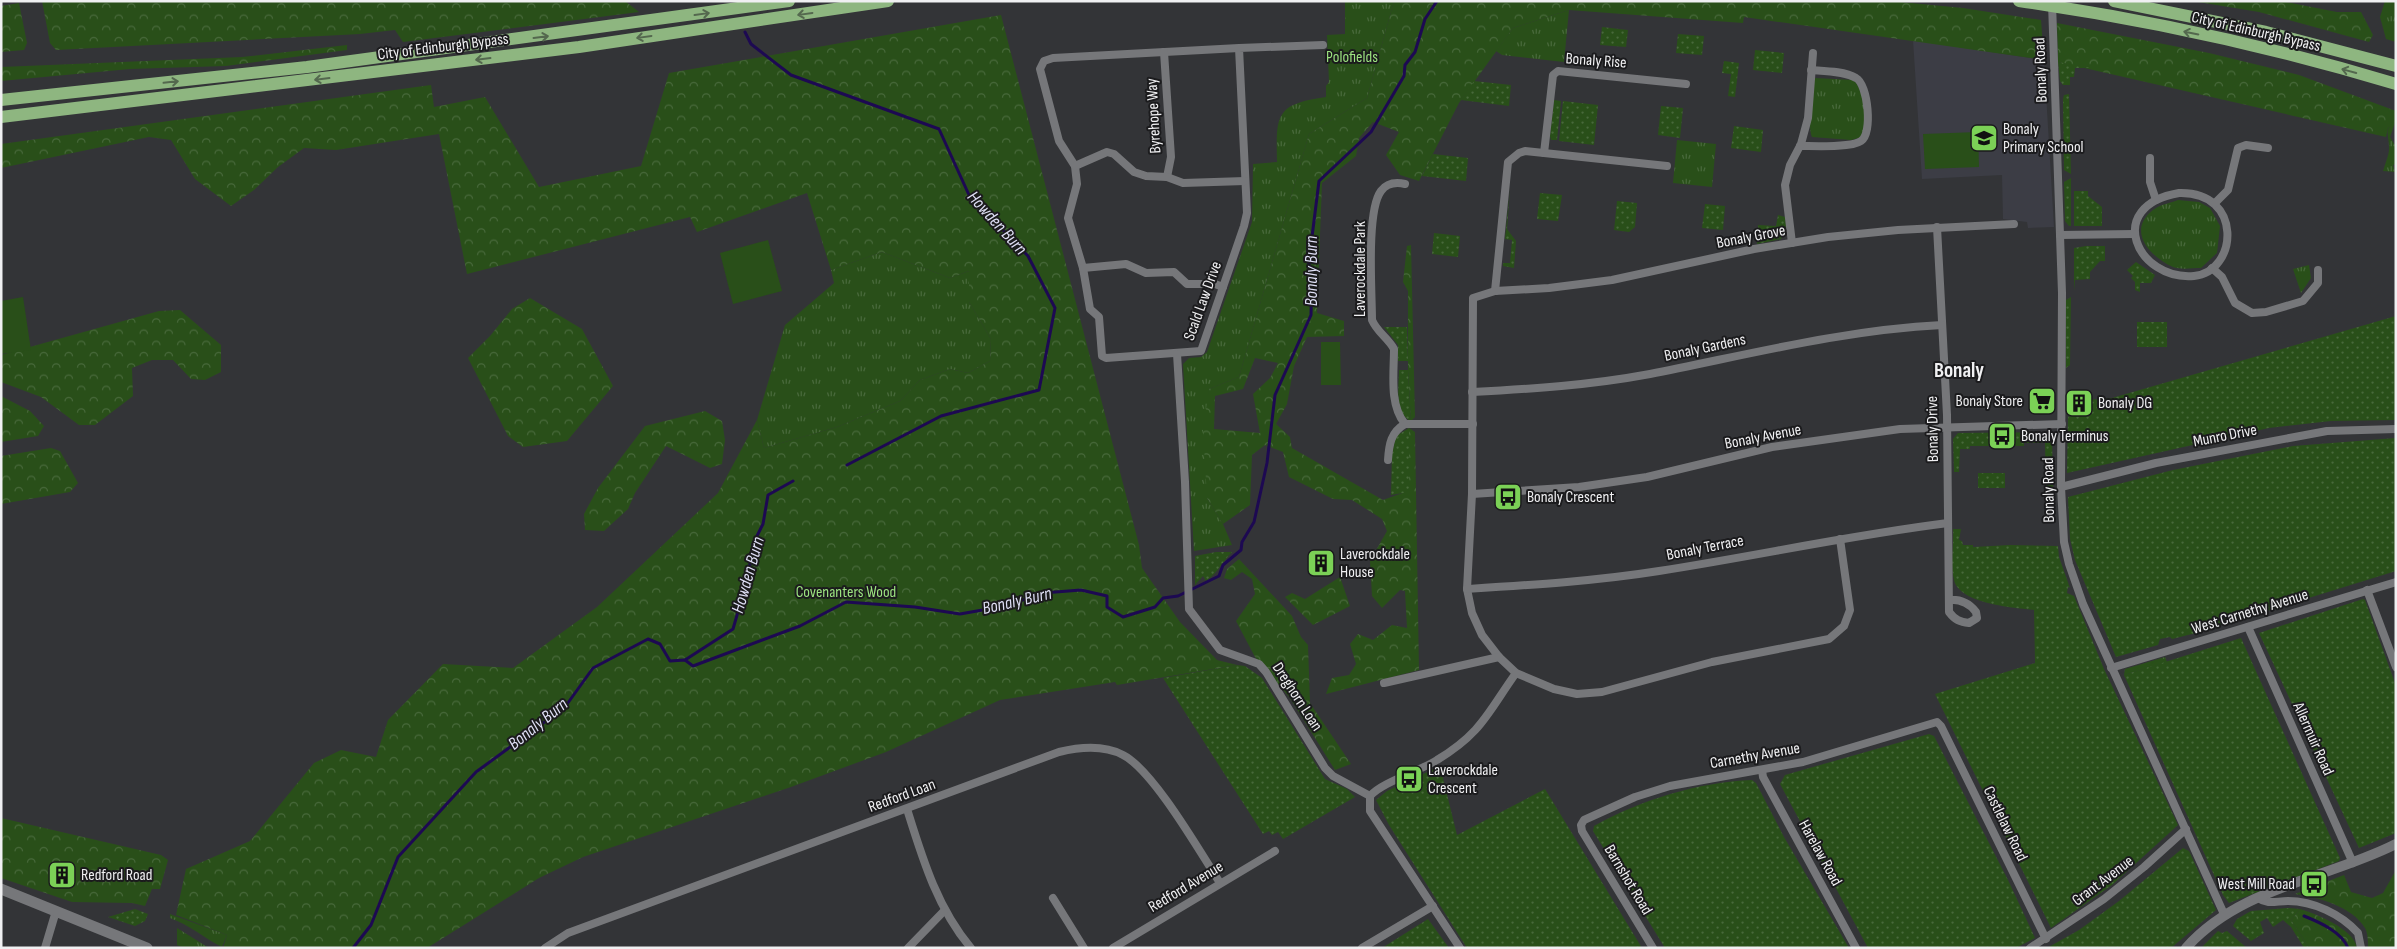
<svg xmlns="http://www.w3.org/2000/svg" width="2397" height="949" font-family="'Sofia Sans Condensed',sans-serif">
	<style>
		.built { fill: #3c3d45 }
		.grass { fill: url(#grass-tufts) }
		.forest { fill: url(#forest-crowns); fill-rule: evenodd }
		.garden { fill: url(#garden-dots) }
		.pitch { fill: #294f19 }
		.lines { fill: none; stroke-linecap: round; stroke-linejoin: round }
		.stream { stroke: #1d0952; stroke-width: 3 }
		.minor { stroke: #76777a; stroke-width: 8 }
		.tertiary { stroke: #76777a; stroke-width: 10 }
		.secondary { stroke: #76777a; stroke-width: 11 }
		.trunk { stroke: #8eb680; stroke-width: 12 }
		.oneway { stroke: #54684e }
		.labels { text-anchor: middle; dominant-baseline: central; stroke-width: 4; stroke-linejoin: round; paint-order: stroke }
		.street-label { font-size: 16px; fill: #f0f0f2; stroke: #1b1b1d }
		.park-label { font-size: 16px; fill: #9ce380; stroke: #1b1b1d }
		.poi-label { font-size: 16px; fill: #f0f0f2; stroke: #1b1b1d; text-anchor: start }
		.water-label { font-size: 18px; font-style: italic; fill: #dedef4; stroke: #1b1b1d }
		.district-label { font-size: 21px; font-weight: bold; fill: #f0f0f2; stroke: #1b1b1d }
	</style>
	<defs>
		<pattern id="grass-tufts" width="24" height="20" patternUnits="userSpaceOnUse" patternTransform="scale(1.25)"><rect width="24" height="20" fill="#294f19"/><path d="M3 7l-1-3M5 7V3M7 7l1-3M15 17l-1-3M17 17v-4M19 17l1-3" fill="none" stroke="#48693b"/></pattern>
		<pattern id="forest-crowns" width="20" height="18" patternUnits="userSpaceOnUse" patternTransform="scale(1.25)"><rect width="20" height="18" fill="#294f19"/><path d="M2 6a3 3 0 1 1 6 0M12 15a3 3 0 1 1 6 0" fill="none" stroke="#48693b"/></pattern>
		<pattern id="garden-dots" width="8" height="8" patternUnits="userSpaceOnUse" patternTransform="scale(1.25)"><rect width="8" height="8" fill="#294f19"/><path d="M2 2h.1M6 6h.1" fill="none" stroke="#48693b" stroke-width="1.8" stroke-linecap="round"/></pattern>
	</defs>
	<rect width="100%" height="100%" fill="#333437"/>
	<path class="built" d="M1913,40L2044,60L2054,227L2028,228L2027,222L2003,219L2002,175L1922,179Z"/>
	<g class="grass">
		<path d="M1345,1H1394L1367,98L1309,134L1239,377L1209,389L1207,498L1223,524L1232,545L1194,551L1183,364L1189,358L1201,357L1207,352L1252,222L1253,164L1277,162C1276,115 1275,104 1326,97V86L1329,82L1327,35L1345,34Z"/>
		<path d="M2385,1H2396V42L2386,39L2380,17Z"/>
		<path d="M1569,10L1564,62L1502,55L1496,51L1513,28Z"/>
		<path d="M1814,78L1854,80C1865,94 1870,120 1862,137L1851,140L1812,137C1807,126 1813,93 1814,78Z"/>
		<path d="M2396,120L2390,137L2396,147V164L2393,165L2395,172L2383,171C2385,164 2390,153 2389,146C2389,134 2383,129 2396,120Z"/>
		<path d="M1677,140L1716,144L1712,187L1673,183Z"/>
		<path d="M2178,200L2199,202L2210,208L2220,226L2217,253L2201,268C2192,268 2181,270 2173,267C2148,256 2125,228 2156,208C2162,204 2171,203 2178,200Z"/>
		<path d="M882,252L950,278L969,271V302L991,339L990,361L968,373L950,369L920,380L900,401L837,427L764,448L757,420L785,325L834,283L831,270Z"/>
		<path d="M2309,265L2311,278L2301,293L2293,269Z"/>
		<path d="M2165,657L2167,662L2124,675L2125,669Z"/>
		<path d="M170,914L227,935L222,947C204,938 190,925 170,918Z"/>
		<path d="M177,928L209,948H184L177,945Z"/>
	</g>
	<g class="forest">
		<path d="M42,1H625L639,12L403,42L395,30L360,34L56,50L50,43Z"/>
		<path d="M1394,1H1890L1963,8L2041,20L2044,60L1744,17L1743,23L1569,10L1513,28L1459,103L1419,181L1400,175L1386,155L1399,132L1373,122L1359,138L1356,156L1322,183L1317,313L1344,321V336L1307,337L1294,366L1287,404L1276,424L1290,437L1292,448L1383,500L1408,491L1409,428L1415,432L1419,670L1326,694L1332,678L1349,675L1356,664L1350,644L1358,634L1373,640L1392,625L1407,628L1405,591L1400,590L1382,608L1372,596L1370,561L1387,531L1382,519L1352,500L1333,499L1289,477L1283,452L1265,445L1252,455L1250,505L1223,524L1207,498L1203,429L1209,389L1239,377L1309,134L1367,98ZM1255,358L1278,363L1270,378L1253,394L1260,433L1214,429L1215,396L1243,389Z"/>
		<path d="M2192,1H2281L2337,12H2361L2373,35L2369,42L2259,12Z"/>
		<path d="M19,3L27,43L24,50L1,52V6Z"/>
		<path d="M1001,15L1139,545L1142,568L1180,622L1217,660L1237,665L1117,685L1115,682L1000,700L886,752L791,787L583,857L539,878L427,948H223L227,935L176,915L186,869L250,841L314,763L341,750L376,757L388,720L443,664L513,668L597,607L718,493L757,420L764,448L837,427L900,401L920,380L950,369L968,373L990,361L991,339L969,302V271L950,278L882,252L831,270L807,193L697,232L690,217L467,274L439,134L336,150L304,148L278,167L254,190L231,206L195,179L171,140L149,137L1,168V144L431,85L434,107L485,97L539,187L641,166L669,73Z"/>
		<path d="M2057,23L2209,53L2299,75L2396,111V120L2388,128L2386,137L2058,62Z"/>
		<path d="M347,45V50L226,66L130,69L1,81V67L242,57Z"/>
		<path d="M1411,245L1415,417L1411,421L1408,370V291L1403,282L1407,246Z"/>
		<path d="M530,298L582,329L613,386L567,441L523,447L508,436L468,358L490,336L512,309Z"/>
		<path d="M180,310L221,345V372L205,380L191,379L173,360H152L132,368L133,396L95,425H79L41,397L1,382V355L159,311Z"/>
		<path d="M1,396L30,411L44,426L38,436L1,442Z"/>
		<path d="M705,411L722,421L725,440L722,464L710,468L666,446L635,493L628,509L604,531L585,530L584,514L598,488L645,426Z"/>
		<path d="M51,448L60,451L78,483L70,492L1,504V456Z"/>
		<path d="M1239,559L1292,616L1301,637L1308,645L1310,703L1351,764L1335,770L1290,698L1255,657L1236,621L1255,594L1252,579L1242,572L1231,580L1224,578L1227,569Z"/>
		<path d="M1340,577L1350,606L1313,625L1285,597L1292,593L1305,599Z"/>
		<path d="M1,818L161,855L168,860L160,889H152L145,906L132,903L72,902L1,878Z"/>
		<path d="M2396,870V948H2368C2368,942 2368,933 2365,928C2353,907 2318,897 2295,894L2344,875L2351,892L2372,898L2383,893Z"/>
		<path d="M2300,909C2316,914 2354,929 2357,948H2309L2291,920Z"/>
	</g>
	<g class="garden">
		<path d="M1602,27L1628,30L1626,47L1600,45Z"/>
		<path d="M1678,34L1704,36L1702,55L1676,53Z"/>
		<path d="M1755,50L1784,53L1782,73L1753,70Z"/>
		<path d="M1724,61L1739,63L1735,97L1728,96L1731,74L1722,73Z"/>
		<path d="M2058,62L2091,68H2075L2074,77H2070V85H2063L2060,81Z"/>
		<path d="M1474,81L1511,85L1509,106L1461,100Z"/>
		<path d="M2069,94L2071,174L2064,170L2063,99L2064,95Z"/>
		<path d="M1554,100L1561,101L1557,140H1551L1550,136Z"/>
		<path d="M1563,101L1598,105L1594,145L1559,141Z"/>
		<path d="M1661,106L1683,108L1680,138L1658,135Z"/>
		<path d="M1734,126L1763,130L1761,152L1731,148Z"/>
		<path d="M1433,154L1468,158L1466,181L1422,176Z"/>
		<path d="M2071,178V226H2069L2065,221L2064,182Z"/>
		<path d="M1510,189L1507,229L1516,241L1514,268L1503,266V263H1510L1512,240L1505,239Z"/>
		<path d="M2074,191H2088V196L2102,207V226H2074Z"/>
		<path d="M1540,193L1562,195L1558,221L1537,219Z"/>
		<path d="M1617,201L1637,203L1635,227L1629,232L1614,230Z"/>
		<path d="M1705,204L1725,206L1723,230L1702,228Z"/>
		<path d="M1778,215L1785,217L1786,226L1781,239L1757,244L1758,225L1776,226Z"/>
		<path d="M1434,233L1460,236L1458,257L1432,254Z"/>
		<path d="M2086,246H2105V261H2100L2090,272V279L2075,280L2074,291V248Z"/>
		<path d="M2136,262L2155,275L2151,283H2140V292L2135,290V282L2131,278L2133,276L2127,270Z"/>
		<path d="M2071,297L2070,365L2066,368V300Z"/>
		<path d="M2396,316V420L2331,421L2269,428L2067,473L2068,417L2075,412L2088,410L2087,400L2112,398Z"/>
		<rect x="2137" y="322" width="30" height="25"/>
		<path d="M1384,327H1407L1408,361H1398V345Z"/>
		<path d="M1399,370H1408L1411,421C1394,414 1399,385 1399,370Z"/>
		<path d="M1409,428V492L1391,495L1392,453L1396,436Z"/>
		<path d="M2047,432L2052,438L2053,490H2046L2045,443H2024V446H1970V449H1960L1959,472H1954L1953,439L1958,433Z"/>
		<path d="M2396,438V571L2196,633L2172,639L2170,637L2160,639L2158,645L2116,657L2075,560L2070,539L2068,497L2173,470L2293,446Z"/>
		<rect x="1978" y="473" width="27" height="15"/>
		<path d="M1953,529H1961L1959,540L1962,541L1963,545H1973V547L2010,545L2058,546L2059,557L2070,588L2068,587L2067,593L2074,596L2104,669L2178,825L2112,885L2051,928L1935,694L2035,663L2034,610C2016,608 1959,604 1954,580C1950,565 1954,545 1953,529Z"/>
		<path d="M1216,552H1232C1222,562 1218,573 1206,581L1203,576L1195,585V556Z"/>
		<path d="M2363,599L2365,600L2396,686V833L2359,848L2259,633Z"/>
		<path d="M2241,638L2340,858L2339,861L2229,903L2223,895L2124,675Z"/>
		<path d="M1237,665L1245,666L1262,678L1325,779L1347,789L1355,797L1283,839L1278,832L1272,835L1269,831L1263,834L1163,678Z"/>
		<path d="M1929,734L1934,736L2008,880L2035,938L2016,948H1868L1780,784L1785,775Z"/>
		<path d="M1440,766L1457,835L1545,789L1642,948H1467L1389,825L1376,800L1387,791Z"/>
		<path d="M1752,780L1756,783L1784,837L1849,948H1665L1593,831L1594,826C1640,800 1699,782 1752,780Z"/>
		<path d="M2183,848L2189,851L2216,910L2171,948H2047L2079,930L2119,901Z"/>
		<path d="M2288,908L2300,909L2291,920L2309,948H2304L2291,927L2283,920L2273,927L2267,918L2260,922L2264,933L2251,941L2233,926L2237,919L2251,911Z"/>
		<path d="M135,909L148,914L145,921L135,926L108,917Z"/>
		<path d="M1428,919L1449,948H1382Z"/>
		<path d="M2218,931L2222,933L2227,931L2247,948H2201Z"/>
	</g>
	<g class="pitch">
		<path d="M1978,132L1979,167L1925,169L1923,134Z"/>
		<path d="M768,240L782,291L733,304L720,253Z"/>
		<path d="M23,297L31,350L1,354V301Z"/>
		<path d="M1321,342H1340L1341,385H1321Z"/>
	</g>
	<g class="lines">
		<g class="stream">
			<path d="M745,32L751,44L791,75L939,129L969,195L1028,256L1055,308L1039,390L941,416L847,465"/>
			<path d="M685,660L733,629L748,577L753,544L763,524L768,495L793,481"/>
			<path d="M2304,916C2319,922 2342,932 2348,948"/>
			<path d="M353,948L371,925L398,857L476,772L565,707L593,668L648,639L660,644L670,661L685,660L693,666L800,626L846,602L915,607L960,614L1005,606L1043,593L1081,590L1107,596V607L1123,617L1155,607L1163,598L1178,596L1219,576L1223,565L1241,550L1242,542L1254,522L1267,463L1275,395L1311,315L1312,274L1308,261V244L1312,237L1319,181L1371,132L1404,76L1405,65L1415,52L1425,19L1437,1"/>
		</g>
		<g class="minor">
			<path d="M2052,3L2062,293L2061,487L2064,542L2069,564L2083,604L2224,914"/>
			<path d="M1239,48L1053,58L1044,61L1040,69L1059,141L1075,166L1077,184L1068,218L1083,268L1090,309L1099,317L1102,356L1106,358L1201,351L1244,226L1247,213L1239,48L1323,45"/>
			<path d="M1164,52L1171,157L1167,177"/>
			<path d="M1800,146C1814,146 1851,148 1861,141C1873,134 1868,84 1856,78C1844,71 1824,71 1811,70"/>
			<path d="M1544,153L1553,75L1558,71L1686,84"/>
			<path d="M2150,158V182L2156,200"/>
			<path d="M1075,166L1107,152L1114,154L1134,172L1146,176L1167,177L1183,183L1245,181"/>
			<path d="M1405,184C1396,182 1387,183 1381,191C1366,211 1372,293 1372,320C1377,332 1388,338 1394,349C1394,373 1389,405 1405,424H1473"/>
			<path d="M2179,193C2244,191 2238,272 2194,276C2137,281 2103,206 2179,193Z"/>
			<path d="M2215,203L2228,190L2238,148L2246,145L2268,148"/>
			<path d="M1937,227L1947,415L1949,612C1955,620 1960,622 1969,623L1977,618L1976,612C1969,603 1961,599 1949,600"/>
			<path d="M2060,235L2134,234"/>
			<path d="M1792,243L1785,185L1790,165L1801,144L1808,118L1813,53"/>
			<path d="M1083,268L1126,264L1146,273L1174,272L1187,284H1215L1223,287"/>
			<path d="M2212,268L2222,277L2235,303L2252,313L2266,312L2303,301L2318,283V270"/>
			<path d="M1495,291L1508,162L1519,153L1525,151L1667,166"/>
			<path d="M1177,354L1185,482L1189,609L1220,650L1259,664L1266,672L1325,768L1333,776L1370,796"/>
			<path d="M1472,392C1532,389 1591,385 1650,374C1747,355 1842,330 1942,325"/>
			<path d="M1388,460C1389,444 1391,432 1405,424"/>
			<path d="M2061,487L2156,463L2327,431L2396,429"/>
			<path d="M1472,494L1579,487L1647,477L1772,447L1900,429L2062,424"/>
			<path d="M1840,539L1850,610L1844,626L1829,639L1712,662L1602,692L1577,694L1554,689L1516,673L1499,657L1482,635L1472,613L1467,589L1472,494L1473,298L1495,291L1549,288L1612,280L1754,249L1828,237L1898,230L2014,224"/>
			<path d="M1467,589C1531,585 1596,581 1659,571C1756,556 1851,535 1948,523"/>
			<path d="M2367,590L2396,667"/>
			<path d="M2248,627L2353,863"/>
			<path d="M2111,668L2396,582"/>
			<path d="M1384,683L1499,657"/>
			<path d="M1762,770L1763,777L1856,948"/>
			<path d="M1370,796C1382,782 1420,771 1437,760C1482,733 1488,712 1516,673"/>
			<path d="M1370,796V811L1460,948"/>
			<path d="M907,809C922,857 937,908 971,948"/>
			<path d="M1053,898L1084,948"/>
			<path d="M2258,898C2268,905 2276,901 2288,901C2313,901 2341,914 2358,933L2361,948"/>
			<path d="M45,948L56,911"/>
			<path d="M545,948L568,933L1059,752C1080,747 1104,745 1123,755C1153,770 1200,852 1220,883"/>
			<path d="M908,948L945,910"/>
			<path d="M1113,948L1275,851"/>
			<path d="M1362,948L1433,906"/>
			<path d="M1653,948L1582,831L1581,825L1584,820L1635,797L1670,786L1803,762L1937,722L1941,726L2046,939"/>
			<path d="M2030,948L2104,899L2144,867L2186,829"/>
		</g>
		<path class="tertiary" d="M2186,948C2240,887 2327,879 2396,844"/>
		<path class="secondary" d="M1,889L147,948"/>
		<g class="trunk">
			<path d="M2019,1C2146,19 2273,47 2396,84"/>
			<path d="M2114,1L2266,32L2396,66"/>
			<path d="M1,100L307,67L789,1"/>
			<path d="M1,117L579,47L888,1"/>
		</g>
	</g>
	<defs><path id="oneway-shaft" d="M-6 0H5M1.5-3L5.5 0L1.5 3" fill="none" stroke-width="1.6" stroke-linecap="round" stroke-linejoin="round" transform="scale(1.25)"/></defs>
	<g class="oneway">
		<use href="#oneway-shaft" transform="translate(702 14) rotate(-8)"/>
		<use href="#oneway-shaft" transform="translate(805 14) rotate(172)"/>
		<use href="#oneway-shaft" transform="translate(2191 33) rotate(-169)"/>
		<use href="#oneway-shaft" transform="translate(541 37) rotate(-7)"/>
		<use href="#oneway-shaft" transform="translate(644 37) rotate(172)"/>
		<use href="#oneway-shaft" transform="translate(483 59) rotate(173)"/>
		<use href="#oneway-shaft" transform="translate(2349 71) rotate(-165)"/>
		<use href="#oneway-shaft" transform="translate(322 79) rotate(173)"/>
		<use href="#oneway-shaft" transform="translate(171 82) rotate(-6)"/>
	</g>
	<defs>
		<g id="school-square" transform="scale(1.4375)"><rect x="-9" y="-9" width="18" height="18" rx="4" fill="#7bd156" stroke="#1b1b1d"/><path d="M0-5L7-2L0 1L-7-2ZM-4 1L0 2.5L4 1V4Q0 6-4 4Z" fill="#111"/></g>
		<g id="supermarket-square" transform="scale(1.4375)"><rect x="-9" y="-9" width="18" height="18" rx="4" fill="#7bd156" stroke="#1b1b1d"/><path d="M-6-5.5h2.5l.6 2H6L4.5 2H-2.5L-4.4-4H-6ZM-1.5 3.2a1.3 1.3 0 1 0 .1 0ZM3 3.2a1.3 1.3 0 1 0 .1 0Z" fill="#111"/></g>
		<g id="building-square" transform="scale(1.4375)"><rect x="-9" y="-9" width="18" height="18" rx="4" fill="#7bd156" stroke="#1b1b1d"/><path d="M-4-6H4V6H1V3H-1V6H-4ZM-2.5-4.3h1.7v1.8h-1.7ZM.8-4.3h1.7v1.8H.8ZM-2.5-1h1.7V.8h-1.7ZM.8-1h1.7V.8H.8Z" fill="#111"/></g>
		<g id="bus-square" transform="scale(1.4375)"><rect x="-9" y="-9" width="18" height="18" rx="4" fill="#7bd156" stroke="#1b1b1d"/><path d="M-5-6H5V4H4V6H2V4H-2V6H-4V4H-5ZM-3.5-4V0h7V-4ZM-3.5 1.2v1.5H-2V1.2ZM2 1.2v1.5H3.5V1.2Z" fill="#111"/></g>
	</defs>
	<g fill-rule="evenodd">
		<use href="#school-square" x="1984" y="138"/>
		<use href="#supermarket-square" x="2042" y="401"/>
		<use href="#building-square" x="2079" y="403"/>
		<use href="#bus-square" x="2002" y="436"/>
		<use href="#bus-square" x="1508" y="497"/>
		<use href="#building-square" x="1321" y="563"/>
		<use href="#bus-square" x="1409" y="779"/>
		<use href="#building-square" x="62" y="875"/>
		<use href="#bus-square" x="2314" y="884"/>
	</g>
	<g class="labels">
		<g class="street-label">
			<text transform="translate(2256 32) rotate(13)">City of Edinburgh Bypass</text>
			<text transform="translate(443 47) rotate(-7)">City of Edinburgh Bypass</text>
			<text transform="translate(1596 61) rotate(4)">Bonaly Rise</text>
			<text transform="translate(2041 70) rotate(-92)">Bonaly Road</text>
			<text transform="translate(1154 116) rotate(-93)">Byrehope Way</text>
			<text transform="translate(1751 237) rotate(-11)">Bonaly Grove</text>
			<text transform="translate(1360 269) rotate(-90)">Laverockdale Park</text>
			<text transform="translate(1203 301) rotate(-70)">Scald Law Drive</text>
			<text transform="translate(1705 348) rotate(-12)">Bonaly Gardens</text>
			<text transform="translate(1933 429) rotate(-91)">Bonaly Drive</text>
			<text transform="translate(2225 436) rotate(-11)">Munro Drive</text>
			<text transform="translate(1763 437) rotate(-11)">Bonaly Avenue</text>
			<text transform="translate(2049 490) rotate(-91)">Bonaly Road</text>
			<text transform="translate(1705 548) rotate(-11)">Bonaly Terrace</text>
			<text transform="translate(2250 612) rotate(-17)">West Carnethy Avenue</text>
			<text transform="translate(1297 697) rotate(57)">Dreghorn Loan</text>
			<text transform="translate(2313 739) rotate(66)">Allermuir Road</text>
			<text transform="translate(1755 756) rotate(-10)">Carnethy Avenue</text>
			<text transform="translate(902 796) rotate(-20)">Redford Loan</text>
			<text transform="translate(2005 824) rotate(64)">Castlelaw Road</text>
			<text transform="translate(1820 853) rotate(61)">Harelaw Road</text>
			<text transform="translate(1628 880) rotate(59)">Barnshot Road</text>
			<text transform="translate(2103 881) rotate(-37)">Grant Avenue</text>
			<text transform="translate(1186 887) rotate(-31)">Redford Avenue</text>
		</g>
		<g class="park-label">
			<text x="1352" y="57">Polofields</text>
			<text x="846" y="592">Covenanters Wood</text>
		</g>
		<g class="poi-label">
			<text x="2003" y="129">Bonaly<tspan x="2003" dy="18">Primary School</tspan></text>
			<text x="2023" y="401" text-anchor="end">Bonaly Store</text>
			<text x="2098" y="403">Bonaly DG</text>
			<text x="2021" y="436">Bonaly Terminus</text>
			<text x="1527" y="497">Bonaly Crescent</text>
			<text x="1340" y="554">Laverockdale<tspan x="1340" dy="18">House</tspan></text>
			<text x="1428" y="770">Laverockdale<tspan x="1428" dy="18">Crescent</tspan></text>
			<text x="81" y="875">Redford Road</text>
			<text x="2295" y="884" text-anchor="end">West Mill Road</text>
		</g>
		<g class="water-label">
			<text transform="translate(997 223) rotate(48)">Howden Burn</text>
			<text transform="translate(1311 271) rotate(-90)">Bonaly Burn</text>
			<text transform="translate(748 575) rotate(-74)">Howden Burn</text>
			<text transform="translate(1017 601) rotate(-13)">Bonaly Burn</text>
			<text transform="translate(538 724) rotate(-39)">Bonaly Burn</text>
		</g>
		<g class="district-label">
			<text x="1959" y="370">Bonaly</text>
		</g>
	</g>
	<rect width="2397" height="949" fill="none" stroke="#f0f0f2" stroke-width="5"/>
</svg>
